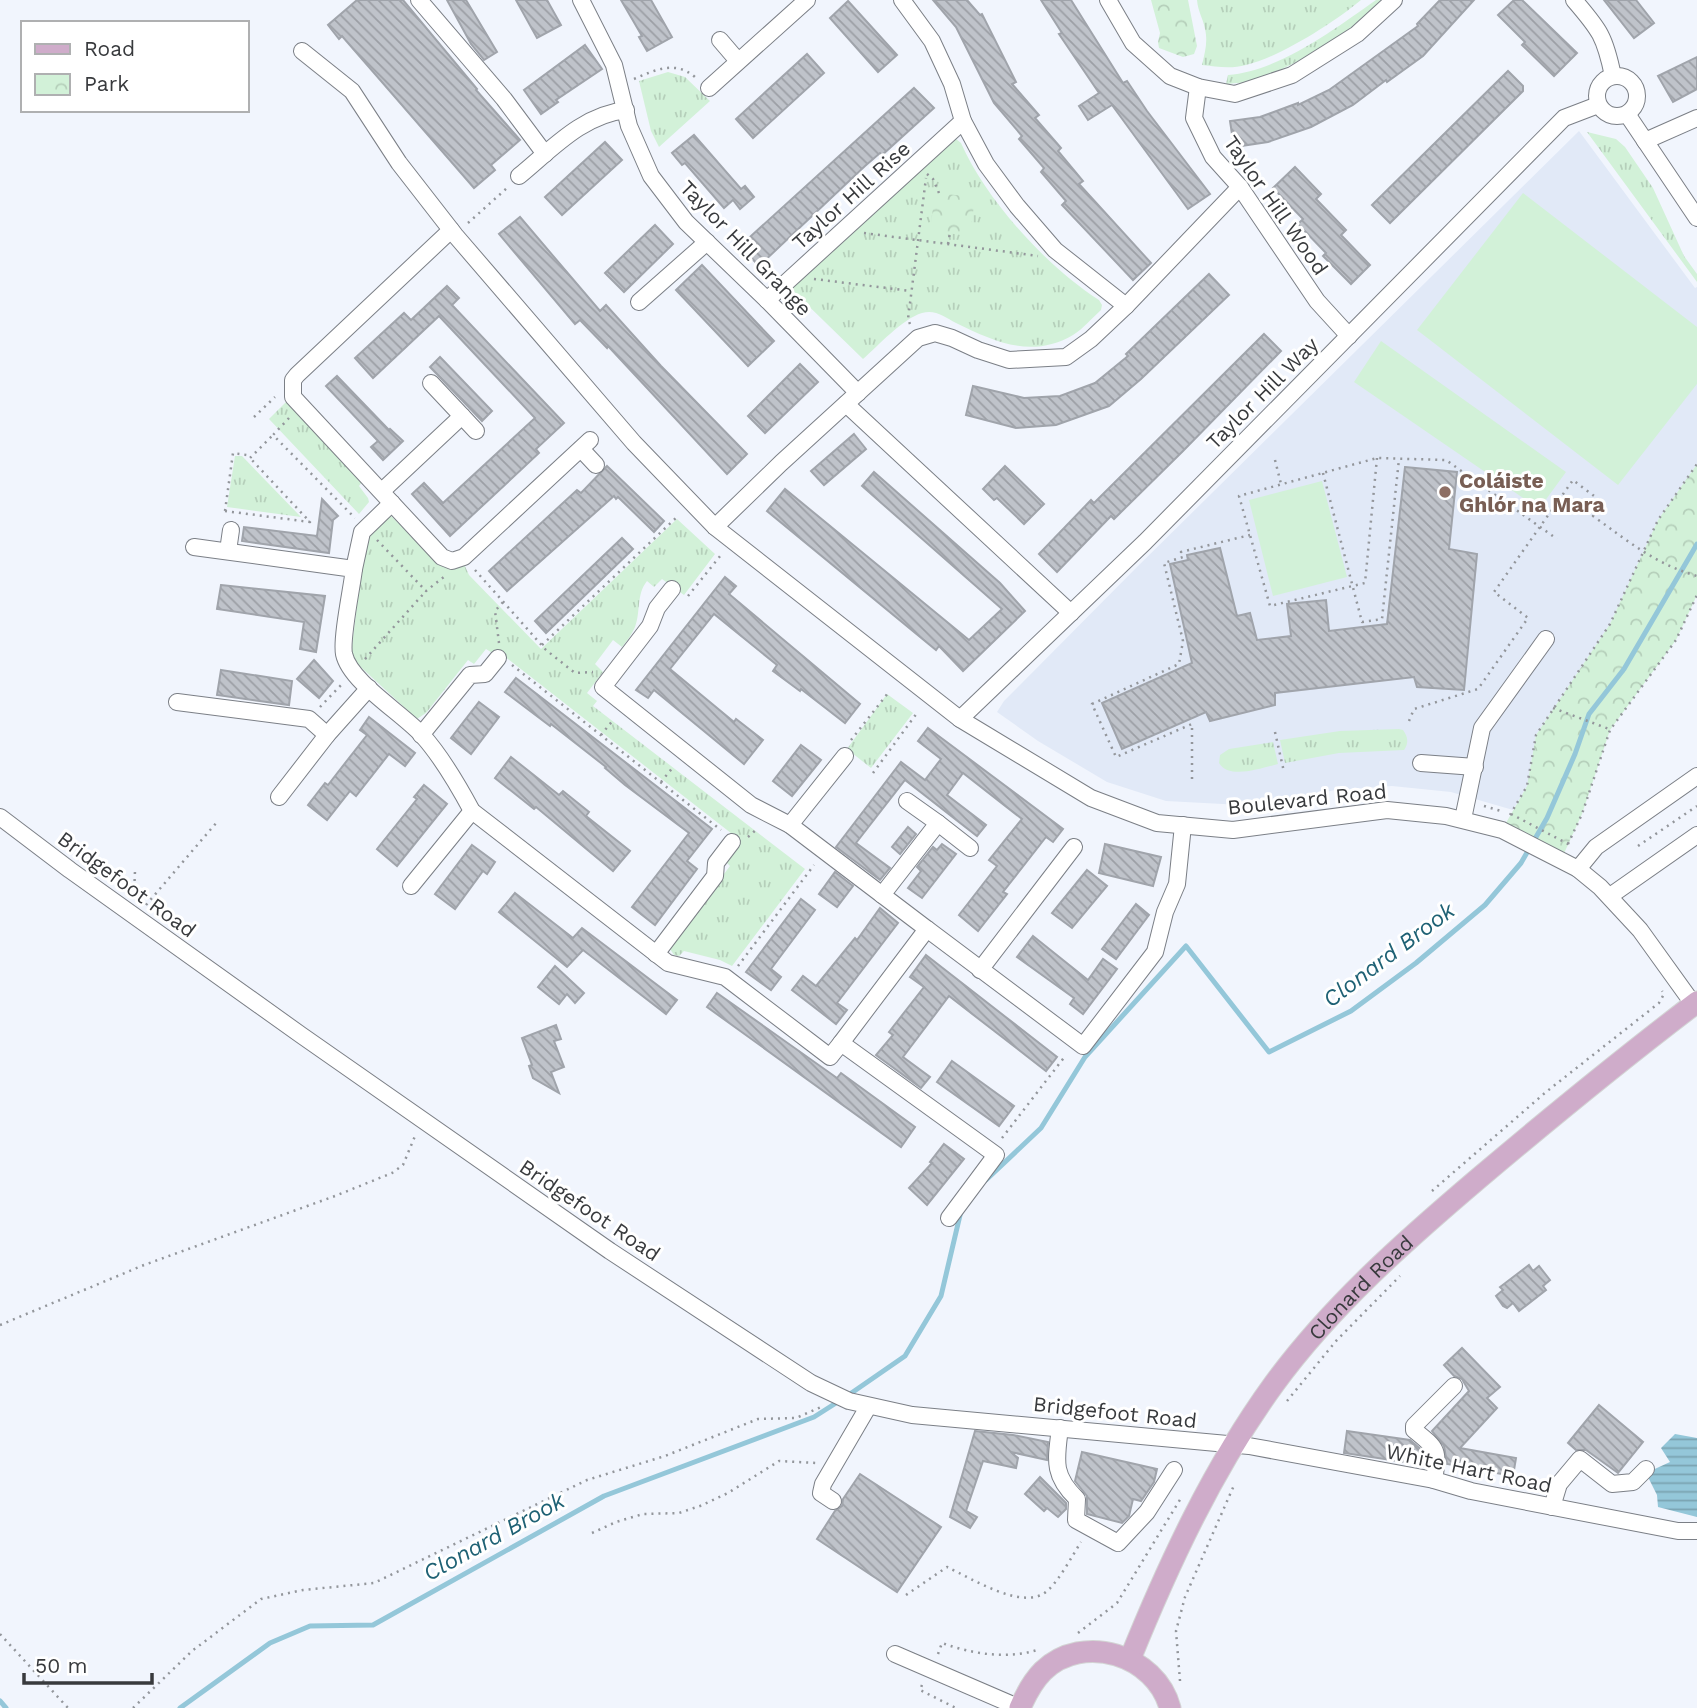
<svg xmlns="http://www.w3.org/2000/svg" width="1697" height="1708" font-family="'Work Sans',sans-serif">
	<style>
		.built { fill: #e1e9f7 }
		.grass { fill: url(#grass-tufts) }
		.park { fill: url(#park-crowns) }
		.pitch { fill: #d2f1d8 }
		.water { fill: url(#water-rules) }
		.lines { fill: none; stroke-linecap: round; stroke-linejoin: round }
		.stream { stroke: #94c7d9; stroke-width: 5 }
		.building { fill: url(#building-back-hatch); stroke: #a0a4ab; stroke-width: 2 }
		.minor-casing { stroke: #7b7f86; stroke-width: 18 }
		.major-casing { stroke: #d3d4d4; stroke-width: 23 }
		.path { stroke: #93969b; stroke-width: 2.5; stroke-dasharray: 2 5; stroke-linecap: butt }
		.minor { stroke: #fff; stroke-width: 16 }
		.major { stroke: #cfacca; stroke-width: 21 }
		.education-dot { fill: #8d6e63; stroke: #fff; stroke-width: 2.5 }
		.labels { text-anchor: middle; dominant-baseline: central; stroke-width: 6; stroke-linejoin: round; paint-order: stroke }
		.street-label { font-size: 21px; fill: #383a3d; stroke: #fff }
		.education-label { font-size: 21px; font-weight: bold; fill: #785e54; stroke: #fff; text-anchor: start }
		.water-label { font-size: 23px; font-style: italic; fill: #1e6174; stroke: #fff }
	</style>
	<defs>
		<pattern id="grass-tufts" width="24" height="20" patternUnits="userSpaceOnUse" patternTransform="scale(1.75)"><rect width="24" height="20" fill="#d2f1d8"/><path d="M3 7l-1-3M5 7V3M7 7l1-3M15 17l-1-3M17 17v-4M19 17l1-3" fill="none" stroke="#b5cfba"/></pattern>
		<pattern id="park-crowns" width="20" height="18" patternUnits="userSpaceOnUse" patternTransform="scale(1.75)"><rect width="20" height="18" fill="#d2f1d8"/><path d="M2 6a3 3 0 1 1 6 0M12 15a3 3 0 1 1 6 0" fill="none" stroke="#b5cfba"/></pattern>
		<pattern id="water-rules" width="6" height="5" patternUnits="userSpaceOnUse" patternTransform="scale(1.75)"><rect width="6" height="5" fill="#94c7d9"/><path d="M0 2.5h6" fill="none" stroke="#7aa3b1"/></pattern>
		<pattern id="building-back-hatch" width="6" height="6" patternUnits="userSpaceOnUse" patternTransform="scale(1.75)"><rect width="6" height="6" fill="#bfc3ca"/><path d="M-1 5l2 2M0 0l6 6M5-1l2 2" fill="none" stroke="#9c9fa5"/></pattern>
	</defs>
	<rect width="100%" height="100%" fill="#f1f5fd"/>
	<path class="built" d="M1579,131L1695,288L1697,287V464L1658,520L1610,624L1536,735L1527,786L1513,810L1451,792L1392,786L1335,790L1287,801L1242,805L1166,801L1107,782L1038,741L997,712L1004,701L1137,567Z"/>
	<g class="grass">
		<path d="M1197,0H1361C1335,22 1280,57 1246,65C1232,69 1217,67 1202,65C1205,52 1208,42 1205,29C1203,18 1198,12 1197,0Z"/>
		<path d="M1376,0H1385C1349,33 1304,62 1258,79C1248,83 1236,83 1226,84L1228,75C1279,71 1335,29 1376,0Z"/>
		<path d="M668,72L685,77L710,101L659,147L651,131L639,81Z"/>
		<path d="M1587,132L1616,139L1625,147L1653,188L1684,256L1697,274V282Z"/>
		<path d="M956,139L961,143C986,200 1047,267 1099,300L1102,305L1101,310C1092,318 1083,329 1073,335C1032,359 995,342 956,323C945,317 935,309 922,313C902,319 878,346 863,359L787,285L950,141Z"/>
		<path d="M286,402L362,482L359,486L368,498L369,502L359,514L269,419Z"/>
		<path d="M235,456H242L301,517L227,507Z"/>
		<path d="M391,516L443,566L450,567L464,564L469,575L541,649L677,519L715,554L684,595L662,579L654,587L647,581C636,595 641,611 635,627C632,634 627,641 622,647L613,640L595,664L603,672L587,693L597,701L593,706L805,869L732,966L720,960L684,951L679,956L674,955L670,949L672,943L730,866L726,862L736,837L504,656L494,654L486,649L474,664L468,660L426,713L417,719L353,660L351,654L365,539L386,518Z"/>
		<path d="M887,694L913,713L871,768L847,749Z"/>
		<path d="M1399,729L1403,730C1408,737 1409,743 1404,750L1339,753L1285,763L1280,740L1340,731Z"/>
		<path d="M1273,742L1278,764C1262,768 1229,780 1219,763L1220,755L1229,749Z"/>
	</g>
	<g class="park">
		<path d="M1151,0H1188L1197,46L1194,54L1183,57L1159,48L1158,42L1160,33Z"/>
		<path d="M935,193L975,197L970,236L930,231Z"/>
		<path d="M1697,464V595L1676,640L1610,730L1582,814L1561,860L1502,830L1527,786L1536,735L1610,624L1658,520Z"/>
	</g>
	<g class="pitch">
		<path d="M1523,193L1697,327V384L1618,485L1417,330Z"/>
		<path d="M1381,341L1566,472L1539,509L1354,382Z"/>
		<path d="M1322,481L1347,577L1273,596L1249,500Z"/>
	</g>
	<path class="water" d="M1675,1434L1697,1438V1517L1658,1507L1657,1495L1646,1473L1670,1462L1661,1448Z"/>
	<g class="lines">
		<g class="stream">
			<path d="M986,1180L1041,1128L1085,1057L1186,946L1269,1052L1351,1011L1416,963L1485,905L1521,863L1547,818L1575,754L1589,714L1624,669L1697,544"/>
			<path d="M850,1394L905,1356L941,1296L961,1211"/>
			<path d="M0,1701L6,1708"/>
			<path d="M180,1708L270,1643L310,1626L373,1625L604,1496L814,1417L836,1403"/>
		</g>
	</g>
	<g class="building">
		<path d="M357,0H403L477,89L476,90L520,140L491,165L495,170L474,188L342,36L339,39L328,25Z"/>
		<path d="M447,0H466L497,52L484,60L471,44Z"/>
		<path d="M516,0H547L561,25L537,38Z"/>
		<path d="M621,0H651L672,37L647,51L639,37L642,36Z"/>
		<path d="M933,0H967L980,15L982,14L1016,82L1012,84L1039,115L1035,118L1061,148L1058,151L1083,181L1079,184L1151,263L1133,280L1062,205L1066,201L1041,172L1044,168L1019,139L1022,136L994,103L956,27Z"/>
		<path d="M1041,0H1071L1123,83L1127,81L1147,111L1210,194L1188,209L1112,105L1088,120L1079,106L1099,93L1059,34L1062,33Z"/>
		<path d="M1440,0H1474L1423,56L1387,82L1386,80L1353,105L1311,127L1268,142L1234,147L1230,121L1260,117L1298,103V105L1329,90L1418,26L1417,24Z"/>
		<path d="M1514,0H1522L1577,53L1554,76L1522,45L1525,42L1498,15Z"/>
		<path d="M1604,0H1636L1654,23L1634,38Z"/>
		<path d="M848,1L897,55L878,72L830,18Z"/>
		<path d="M585,45L602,69L556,100L558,102L541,114L524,90Z"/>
		<path d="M807,54L824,73L753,138L736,119Z"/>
		<path d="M1697,57V89L1673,102L1658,76Z"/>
		<path d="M1508,71L1523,86V91L1390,223L1372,205Z"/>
		<path d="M914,88L934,108L882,155L880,153L865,166L759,266L740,246Z"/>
		<path d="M694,135L741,189L745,186L754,197L740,209L733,200L724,208L685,163L682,165L672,153Z"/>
		<path d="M605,142L622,160L562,215L545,197Z"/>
		<path d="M1295,167L1321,194L1316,199L1346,230L1341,235L1370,265L1351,284L1323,256L1326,253L1298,224L1303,219L1273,188Z"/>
		<path d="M520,217L600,311L606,305L661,366L747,454L727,474L608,346L607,348L580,320L575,324L499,234Z"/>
		<path d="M655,225L673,244L624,292L605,273Z"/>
		<path d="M702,265L774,341L748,366L676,290Z"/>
		<path d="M1209,274L1229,295L1141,379L1109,406L1056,425L1016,428L966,415L973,386L1024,398L1060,396L1095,383L1128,356L1126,354Z"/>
		<path d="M447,286L459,298L452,305L564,423L536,449L539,453L450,536L412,494L424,483L443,503L535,418L439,316L373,378L355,358L404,313L411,320Z"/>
		<path d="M1264,334L1281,351L1183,451L1114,519L1111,516L1057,572L1039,554L1091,500L1094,503Z"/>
		<path d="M440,357L492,411L482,421L430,367Z"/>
		<path d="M800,364L818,382L765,433L748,416Z"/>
		<path d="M337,376L389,430L390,429L403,441L383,460L371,447L378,441L326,386Z"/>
		<path d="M854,434L866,449L824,485L811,471Z"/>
		<path d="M607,466L664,521L654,532L618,497L616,499L614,496L507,591L489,571L577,490L581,493Z"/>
		<path d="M1005,466L1044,504L1024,524L997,498L994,500L983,489Z"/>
		<path d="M1405,467L1457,472L1449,549L1477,554L1464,690L1417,687L1414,677L1275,693V705L1210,721L1206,712L1122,749L1102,703L1192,663L1170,564L1188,560L1187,555L1220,548L1237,616L1250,613L1257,640L1291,636L1287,604L1326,600L1329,631L1387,624Z"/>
		<path d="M874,472L1000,583L1025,611L963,671L939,646L936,650L767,511L785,489L969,640L1002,609L862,486Z"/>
		<path d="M322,499L338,516L333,520L329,553L242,541L244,527L317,536Z"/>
		<path d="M622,538L633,549L546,633L535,621Z"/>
		<path d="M725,577L736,586L729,594L860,704L845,723L801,689L800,691L773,671L777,665L714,614L670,669L734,722L736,719L763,740L744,764L654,690L648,698L636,690Z"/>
		<path d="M221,585L325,596L316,652L300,649L304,622L217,609Z"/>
		<path d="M314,660L333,681L319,698L297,679Z"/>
		<path d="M221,670L292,681L289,705L217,695Z"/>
		<path d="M516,678L712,829L687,861L697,869L655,925L632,907L689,833L625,785L605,768L606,767L551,724L550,726L505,692Z"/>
		<path d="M479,702L499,717L471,754L451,738Z"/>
		<path d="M369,717L415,753L405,766L389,754L356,796L350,791L327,820L308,805L325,783L328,785L367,735L360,730Z"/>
		<path d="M928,728L1063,829L1053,842L1046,837L1003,892L1007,894L978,931L959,915L997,866L989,860L1022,819L963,773L947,795L986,825L977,836L905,780L856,843L890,868L880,880L836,847L901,762L925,780L941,759L918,741Z"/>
		<path d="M801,745L821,760L792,796L773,781Z"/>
		<path d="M511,757L559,795L563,791L589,812L586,816L630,851L613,871L536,807L534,809L495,778Z"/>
		<path d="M424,785L447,804L397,866L377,849L417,799L414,797Z"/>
		<path d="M908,827L916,834L900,854L892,847Z"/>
		<path d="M942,844L956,854L922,898L908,888L921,871L917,867L933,847L937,850Z"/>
		<path d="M1105,844L1161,857L1153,886L1099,873Z"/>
		<path d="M472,845L495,862L487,874L483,871L455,909L435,894Z"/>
		<path d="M1087,870L1107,886L1072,928L1052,913Z"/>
		<path d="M835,872L853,886L837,907L819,894Z"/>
		<path d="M515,893L573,938L582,928L677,1000L666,1014L583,950L567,967L499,912Z"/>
		<path d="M801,899L815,910L771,969L781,977L771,990L746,972Z"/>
		<path d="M1136,904L1149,915L1116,959L1102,949Z"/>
		<path d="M880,908L898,923L837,1003L847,1010L836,1024L792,990L803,976L816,986L855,938L857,940Z"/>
		<path d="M1033,936L1088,980L1103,959L1117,969L1083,1014L1070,1004L1074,998L1017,957Z"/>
		<path d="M926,955L1057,1057L1046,1071L949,996L903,1057L930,1077L921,1088L876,1055L893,1035L889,1032L924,987L910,977Z"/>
		<path d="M555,966L584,993L575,1003L567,994L559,1004L538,987Z"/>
		<path d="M717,993L837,1078L841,1073L915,1127L901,1147L707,1007Z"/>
		<path d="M556,1025L561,1039L554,1041L564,1067L551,1072L559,1093L533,1078L529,1066L532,1065L522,1038Z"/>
		<path d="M952,1061L1014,1106L999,1126L937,1082Z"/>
		<path d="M944,1144L964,1159L927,1205L909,1188L932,1163L930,1162Z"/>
		<path d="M1529,1265L1533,1271L1539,1266L1550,1280L1543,1286L1546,1290L1519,1311L1513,1303L1507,1308L1503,1306L1496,1296L1503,1290L1500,1287Z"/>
		<path d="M1462,1348L1500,1387L1487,1398L1497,1408L1460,1448L1516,1458L1513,1476L1447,1464L1444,1446L1432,1431L1469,1391L1462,1379L1454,1376L1444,1365Z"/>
		<path d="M1599,1405L1643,1442L1618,1473L1586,1450H1576L1568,1443Z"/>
		<path d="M975,1431L1013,1435L1048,1442L1047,1460L1011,1452L1018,1458L1016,1468L983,1461L966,1511L977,1517L970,1528L950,1517Z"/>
		<path d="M1347,1431L1410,1440L1424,1452L1425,1465L1344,1453Z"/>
		<path d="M1082,1452L1157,1469L1154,1482L1141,1501L1133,1499L1129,1516L1122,1523L1087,1514V1496L1075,1481Z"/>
		<path d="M860,1474L941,1527L897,1592L817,1539L835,1511L842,1506L843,1499Z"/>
		<path d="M1040,1477L1066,1503V1509L1058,1517L1047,1508L1044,1511L1025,1494Z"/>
	</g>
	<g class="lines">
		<g class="minor-casing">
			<g id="minor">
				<path d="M419,0L504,99L545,154"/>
				<path d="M581,0L614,65L629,126L651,176L686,222L767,300L858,393"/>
				<path d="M902,0L932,41L952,84L963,121L986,164L1017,206L1055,250L1126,306"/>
				<path d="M1108,0L1133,43L1170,76L1198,87L1235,94L1292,75L1357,34L1394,0"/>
				<path d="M1574,0C1600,30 1605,37 1613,76"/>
				<path d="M720,40L738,61"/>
				<path d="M302,51L352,91L399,163L455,235L634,443L715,527L960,719L1091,798L1157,823L1233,830L1387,810L1446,816L1502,830L1578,869L1600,887L1640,930L1694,1005"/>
				<circle cx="1617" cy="96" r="20"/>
				<path d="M1198,87L1194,118L1213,157L1240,187L1317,301L1349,336"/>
				<path d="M709,88L807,0"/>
				<path d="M1627,114L1697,218"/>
				<path d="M1645,141L1697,118"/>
				<path d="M519,176C552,149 582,115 626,110"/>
				<path d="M451,230L297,375L293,380V397L442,557L452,561L464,557L590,440"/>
				<path d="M767,300L963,121"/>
				<path d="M639,302L707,242"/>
				<path d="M846,404L1071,613"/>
				<path d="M462,416L476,431"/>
				<path d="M581,449L596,465"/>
				<path d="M382,491L462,416L431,383"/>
				<path d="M715,527L781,463L918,338L935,333L952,338L978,350L1009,360L1066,357L1091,339L1126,306L1240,187"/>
				<path d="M194,547L354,569C352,587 341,638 344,654C350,682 402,713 422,735C442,757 458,785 472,811L668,963L725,977L830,1057L841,1043L996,1155L949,1218"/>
				<path d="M228,551L231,530"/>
				<path d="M354,569L362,532L392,503"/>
				<path d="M672,589L657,608L650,626L603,687L751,805L790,825L927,929L841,1043"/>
				<path d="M177,702L309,719L327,735"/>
				<path d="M960,719L1145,542L1564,118L1598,105"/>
				<path d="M421,735L470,675L485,674L498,658"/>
				<path d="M1421,763L1475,767"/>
				<path d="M279,797L327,735L369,688"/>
				<path d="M0,817L70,870L301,1035L610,1251L811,1383L849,1401L912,1415L1249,1446L1434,1480L1471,1491L1678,1531H1697"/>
				<path d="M1463,819L1482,728L1546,639"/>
				<path d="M938,823L970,848"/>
				<path d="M790,825L845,756"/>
				<path d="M1578,869L1596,847L1697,776"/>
				<path d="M411,886L472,811"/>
				<path d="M882,895L938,823L907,801"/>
				<path d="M1610,896L1697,835"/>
				<path d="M927,929L1083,1046L1155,952L1165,912L1177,884L1183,825"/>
				<path d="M656,954L715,876L716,863L732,842"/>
				<path d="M980,970L1074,847"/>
				<path d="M1060,1428C1056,1460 1052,1475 1077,1499L1076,1520L1118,1543L1147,1512L1174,1470"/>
				<path d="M1434,1480C1439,1450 1438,1449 1414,1430V1426L1454,1386"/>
				<path d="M833,1501L821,1493L823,1484L868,1407"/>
				<path d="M1552,1507L1559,1484L1580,1459L1612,1484L1633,1482L1646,1469"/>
				<path d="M895,1654L1020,1708"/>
			</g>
		</g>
		<g class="major-casing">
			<g id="major">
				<path id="s1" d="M1130,1659C1169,1563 1213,1468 1274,1384C1331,1306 1406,1240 1479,1178C1550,1118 1622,1059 1697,1002"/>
				<path d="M1020,1708C1026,1694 1032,1682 1043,1671C1083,1632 1156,1655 1170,1708"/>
			</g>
		</g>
		<g class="path">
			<path d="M634,79C655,70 675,60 695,77"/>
			<path d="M927,174L933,179L939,193"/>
			<path d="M468,223L507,188"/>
			<path d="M864,233L1038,256"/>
			<path d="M948,244L950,233"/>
			<path d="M814,279L911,291"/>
			<path d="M910,324L908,319L926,178"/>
			<path d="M254,417L275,397"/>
			<path d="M289,418L273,435L355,518"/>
			<path d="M1377,458L1365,583L1270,606L1239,496L1377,458L1446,460L1557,539"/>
			<path d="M1275,460L1281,484"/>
			<path d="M1323,473L1362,622L1382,619L1399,459"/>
			<path d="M225,511L310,522L250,458"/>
			<path d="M225,511L233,453L247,455L250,458L273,435"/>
			<path d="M377,540L426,591L445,576"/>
			<path d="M475,570L546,650L575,673L593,672"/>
			<path d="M688,596L721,555"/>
			<path d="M499,643L495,611L504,601"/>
			<path d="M542,645L679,515"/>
			<path d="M365,659L426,591"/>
			<path d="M512,665L721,830"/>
			<path d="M320,707L342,684"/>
			<path d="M1553,708L1609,729"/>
			<path d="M1409,721L1414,709L1478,689L1528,618L1494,592L1573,480L1602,502L1593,516C1628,541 1655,564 1697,576"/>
			<path d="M1275,732L1284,772"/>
			<path d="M601,735L614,719"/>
			<path d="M851,740L888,693"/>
			<path d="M873,773L917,713"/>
			<path d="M1192,779V724L1116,757L1092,704L1179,664L1183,641L1164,563L1183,557L1181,552L1250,535"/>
			<path d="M661,782L674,766"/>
			<path d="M1484,806L1501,811"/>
			<path d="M1511,814L1570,845"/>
			<path d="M1510,815L1527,786L1536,735L1610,624L1658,520L1697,464"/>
			<path d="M748,837L758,828"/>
			<path d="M1568,844L1582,814L1610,730L1676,640L1697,595"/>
			<path d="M1638,846L1697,806"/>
			<path d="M134,895L135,871"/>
			<path d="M146,905L217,822"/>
			<path d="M738,966L814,865"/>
			<path d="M1002,1138L1066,1055"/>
			<path d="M1432,1191L1546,1092L1659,1003L1664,994L1662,991"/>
			<path d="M0,1325L144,1265L335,1196L392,1173L403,1165L415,1136"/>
			<path d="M1287,1401L1336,1341L1400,1276"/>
			<path d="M592,1533L616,1522L643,1514L679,1513L700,1506L728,1493L779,1461L816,1463"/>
			<path d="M906,1595L947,1567C971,1578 1024,1612 1047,1591C1059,1581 1072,1556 1081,1542"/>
			<path d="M1078,1633L1117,1603L1181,1498"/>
			<path d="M0,1634L68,1708"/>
			<path d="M938,1654L942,1643C972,1654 1009,1660 1040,1649"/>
			<path d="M1180,1681L1176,1631L1185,1597L1235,1483"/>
			<path d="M922,1685L920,1690L956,1708"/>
			<path d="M133,1708L192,1651L261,1599L303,1590L374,1583L587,1480L665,1456L758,1419L796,1418L821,1407"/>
		</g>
		<use href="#minor" class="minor"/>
		<use href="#major" class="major"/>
	</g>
	<circle class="education-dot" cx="1445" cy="492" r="7"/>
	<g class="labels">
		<g class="street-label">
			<text transform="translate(851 195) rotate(-42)">Taylor Hill Rise</text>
			<text transform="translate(1276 205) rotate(55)">Taylor Hill Wood</text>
			<text transform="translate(746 248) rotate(46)">Taylor Hill Grange</text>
			<text transform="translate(1262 393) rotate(-45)">Taylor Hill Way</text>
			<text transform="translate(1307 799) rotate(-6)">Boulevard Road</text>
			<text transform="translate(127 884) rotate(36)">Bridgefoot Road</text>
			<text transform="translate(590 1210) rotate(34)">Bridgefoot Road</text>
			<text stroke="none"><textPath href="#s1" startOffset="441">Clonard Road</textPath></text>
			<text transform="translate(1115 1412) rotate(6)">Bridgefoot Road</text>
			<text transform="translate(1469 1468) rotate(12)">White Hart Road</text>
		</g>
		<g class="education-label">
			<text x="1459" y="480">Coláiste<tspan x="1459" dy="24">Ghlór na Mara</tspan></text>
		</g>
		<g class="water-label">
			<text transform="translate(1389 955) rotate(-37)">Clonard Brook</text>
			<text transform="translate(494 1537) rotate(-29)">Clonard Brook</text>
		</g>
	</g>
	<rect x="21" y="21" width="228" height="91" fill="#ffffff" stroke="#afb0b1" stroke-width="2"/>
	<rect x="35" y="44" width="35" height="10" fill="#cfacca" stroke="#afb0b1" stroke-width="2"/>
	<text x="84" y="56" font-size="21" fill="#383a3d">Road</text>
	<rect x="35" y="74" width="35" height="21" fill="url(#park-crowns)" stroke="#afb0b1" stroke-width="2"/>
	<text x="84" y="91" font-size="21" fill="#383a3d">Park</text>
	<path d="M24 1673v10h128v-10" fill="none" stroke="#383a3d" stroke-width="3.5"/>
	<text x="35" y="1673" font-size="21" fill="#383a3d" stroke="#ffffff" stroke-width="5" paint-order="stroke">50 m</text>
</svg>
